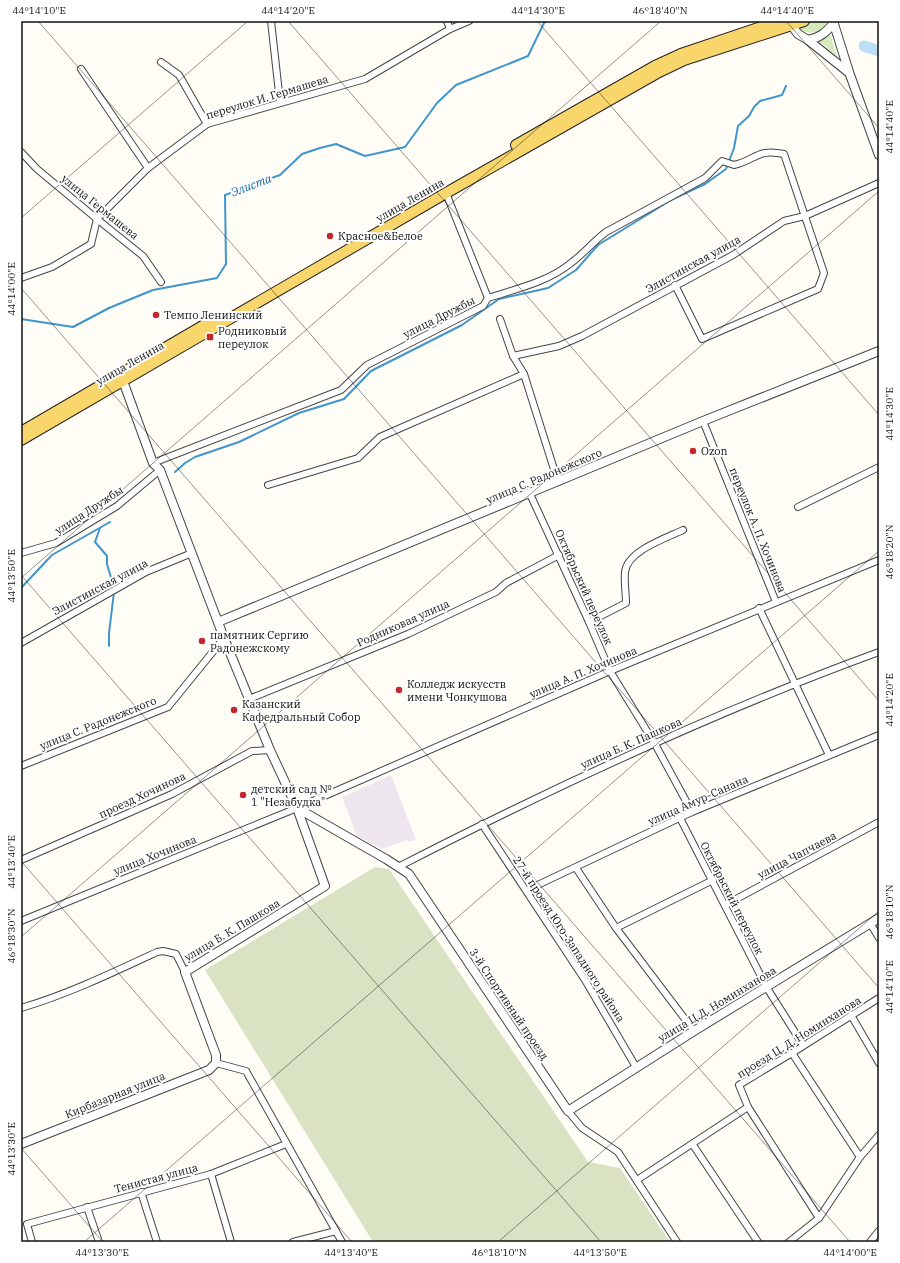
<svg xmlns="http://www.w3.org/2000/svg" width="900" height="1263" font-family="'IBM Plex Serif',serif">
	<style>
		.industrial { fill: #eee6ef }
		.green { fill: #d5ebbd }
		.cemetery { fill: #d9e3c4 }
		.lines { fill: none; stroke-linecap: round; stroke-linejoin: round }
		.stream { stroke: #3f96cf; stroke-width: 2 }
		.river { stroke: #b9e0f7; stroke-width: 11 }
		.minor-casing { stroke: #444; stroke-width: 8 }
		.tertiary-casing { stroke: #444; stroke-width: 10 }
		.primary-casing { stroke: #222; stroke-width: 12 }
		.minor { stroke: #fff; stroke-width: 6 }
		.tertiary { stroke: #fff; stroke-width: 8 }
		.primary { stroke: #f9d66b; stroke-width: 10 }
		.ticks { fill: none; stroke: #111; stroke-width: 1; stroke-opacity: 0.45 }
		.poi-dot { fill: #c4262e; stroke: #fff; stroke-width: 1.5 }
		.labels { text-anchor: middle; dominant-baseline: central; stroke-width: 4; stroke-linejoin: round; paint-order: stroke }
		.street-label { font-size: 11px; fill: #111; stroke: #fff }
		.poi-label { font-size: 11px; fill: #111; stroke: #fff; text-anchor: start }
		.water-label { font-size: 12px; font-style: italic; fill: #1768a6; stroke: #fff }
		.neatline { fill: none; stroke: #111; stroke-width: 1.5 }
		.ticks-label { font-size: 10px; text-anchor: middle; fill: #111 }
	</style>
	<rect width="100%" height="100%" fill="#fffdf5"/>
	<path class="industrial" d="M391,775L416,840L409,842L407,840L382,849L357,836L342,797Z"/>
	<g class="green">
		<path d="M814,21H827C821,35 806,36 796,26Z"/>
		<path d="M830,34L837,56L819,41Z"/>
	</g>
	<path class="cemetery" d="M375,867L389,869L588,1162L620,1168L670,1242H373L205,970Z"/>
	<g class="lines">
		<g class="stream">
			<path d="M21,319L73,327L109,308L153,290L217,278L226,264L225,195L280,175L302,154L320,148L336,144L365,156L405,147L437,103L456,85L528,56L544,23L547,21"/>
			<path d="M175,472L185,463L195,457L239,442L299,413L344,399L371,371L462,325L499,299L548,288L576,270L598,245L671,200L705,184L726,169L734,148L738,126L749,116L754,107L760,101L782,95L786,86"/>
			<path d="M100,528L95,542L107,556V564L114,588"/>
			<path d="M21,588L52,555L110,522"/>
			<path d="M109,646V633L114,592"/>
		</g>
		<path class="river" d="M864,46L879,51"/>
		<g class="minor-casing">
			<g id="minor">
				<path d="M271,21L280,102"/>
				<path d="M447,21L450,29"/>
				<path d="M161,62L179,75L207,124"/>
				<path d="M81,69L148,168"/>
				<path d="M21,152L37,169L97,219L143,256L161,282"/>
				<path d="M446,193L488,298"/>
				<path d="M21,278L52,267L91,244L97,219L148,168L207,124L365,79L450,29L469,21"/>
				<path d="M500,319L513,356L524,374L558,482"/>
				<path d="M513,356L559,346L582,336L733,255L784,221L805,216L879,183"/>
				<path d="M703,421L776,602"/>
				<path d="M153,463L341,390L367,365L483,306L488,298C516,289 548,282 571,263C583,254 593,242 606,232L705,178L722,161L734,165C756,160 757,148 784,154L824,273L818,289L702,339L675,285"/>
				<path d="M268,485L358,458L380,437L524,374"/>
				<path d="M530,494L589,622L610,671L655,744L692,812"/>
				<path d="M798,507L879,467"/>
				<path d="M21,553L56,543L117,506L160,470"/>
				<path d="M759,608L829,755"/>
				<path d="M589,622L626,603C626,593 624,582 625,572C627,551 666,538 683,530"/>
				<path d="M21,643L146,572L192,553"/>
				<path d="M249,699L408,634L496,592L506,583L559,555"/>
				<path d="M21,766L168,707L224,638"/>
				<path d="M680,818L767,988L803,1045"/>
				<path d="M482,824L585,980L636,1067"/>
				<path d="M21,860L172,794L252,751L270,750"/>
				<path d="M398,867C554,787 714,712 879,652"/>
				<path d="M576,868L616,928L694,1031"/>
				<path d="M527,890L692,812L879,735"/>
				<path d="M725,905L879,822"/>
				<path d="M21,921L297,808L610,671L879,560"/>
				<path d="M870,923L879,938"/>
				<path d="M616,928L713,880"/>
				<path d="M21,1008C68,994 112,973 157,952L163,951L176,954L185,972"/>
				<path d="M851,1015L879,1063"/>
				<path d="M792,1053L860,1157"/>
				<path d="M216,1063L246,1071L342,1242"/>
				<path d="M748,1107L819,1218"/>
				<path d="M568,1111L582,1128L618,1152L677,1242"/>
				<path d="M693,1145L758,1242"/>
				<path d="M211,1174L231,1242"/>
				<path d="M637,1180L748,1107L739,1085L792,1053L879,998"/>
				<path d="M141,1192L157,1242"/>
				<path d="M87,1207L99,1242"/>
				<path d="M32,1242L27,1224L211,1174L286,1144"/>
				<path d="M293,1242L336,1231"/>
				<path d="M789,1242L819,1218L860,1157L879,1135"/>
				<path d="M870,1242L879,1231"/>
			</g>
		</g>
		<g class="tertiary-casing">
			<g id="tertiary">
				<path d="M833,21L849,72L879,155"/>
				<path d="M789,22L798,34L808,40L848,72"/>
				<path d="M808,40C820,38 826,32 834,23"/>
				<path d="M218,622L703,421L879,351"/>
				<path d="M297,808L386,859L409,874L568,1111L694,1031L879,918"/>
				<path d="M21,1144L209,1070L216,1063V1055L185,972L325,886L297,808L270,750L224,638L160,470L153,463L123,381"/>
			</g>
		</g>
		<g class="primary-casing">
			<g id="primary">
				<path d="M516,145L655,66L681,54L779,21"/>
				<path d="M21,432L213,320"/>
				<path d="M21,440L446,193L659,72L684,60L804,21"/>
			</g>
		</g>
		<use href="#minor" class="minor"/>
		<use href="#tertiary" class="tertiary"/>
		<use href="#primary" class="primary"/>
	</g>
	<path class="ticks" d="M38,21L879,988M288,21L879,701M537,21L879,415M786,21L879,128M21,218L248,21M21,288L850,1242M21,575L601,1242M21,578L661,21M21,861L352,1242M21,937L879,191M21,1148L103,1242M84,1242L879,551M498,1242L879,911"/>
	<g class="poi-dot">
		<circle cx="330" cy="236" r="4"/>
		<circle cx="156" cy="315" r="4"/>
		<rect x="206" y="333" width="8" height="8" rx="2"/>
		<circle cx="693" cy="451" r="4"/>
		<circle cx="202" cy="641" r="4"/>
		<circle cx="399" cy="690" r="4"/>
		<circle cx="234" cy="710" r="4"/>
		<circle cx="243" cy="795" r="4"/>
	</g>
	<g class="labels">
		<g class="street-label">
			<text transform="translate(267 97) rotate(-17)">переулок И. Гермашева</text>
			<text transform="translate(410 200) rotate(-30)">улица Ленина</text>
			<text transform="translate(100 207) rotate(39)">улица Гермашева</text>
			<text transform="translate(693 264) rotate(-29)">Элистинская улица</text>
			<text transform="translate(439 317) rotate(-27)">улица Дружбы</text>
			<text transform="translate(130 363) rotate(-30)">улица Ленина</text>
			<text transform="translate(544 476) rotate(-23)">улица С. Радонежского</text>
			<text transform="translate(89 510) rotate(-33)">улица Дружбы</text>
			<text transform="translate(758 530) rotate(68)">переулок А. П. Хочинова</text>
			<text transform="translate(100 587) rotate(-28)">Элистинская улица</text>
			<text transform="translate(584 587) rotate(66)">Октябрьский переулок</text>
			<text transform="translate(403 623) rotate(-24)">Родниковая улица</text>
			<text transform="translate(583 672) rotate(-23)">улица А. П. Хочинова</text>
			<text transform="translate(98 723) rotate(-22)">улица С. Радонежского</text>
			<text transform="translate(631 743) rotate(-24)">улица Б. К. Пашкова</text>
			<text transform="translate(142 795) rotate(-25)">проезд Хочинова</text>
			<text transform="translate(698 800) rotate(-24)">улица Амур-Санана</text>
			<text transform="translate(155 855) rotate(-22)">улица Хочинова</text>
			<text transform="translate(797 855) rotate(-28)">улица Чапчаева</text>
			<text transform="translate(732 898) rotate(63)">Октябрьский переулок</text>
			<text transform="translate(232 930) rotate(-31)">улица Б. К. Пашкова</text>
			<text transform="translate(569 939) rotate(57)">27-й проезд Юго-Западного района</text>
			<text transform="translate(509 1004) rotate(56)">3-й Спортивный проезд</text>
			<text transform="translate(717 1004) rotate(-31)">улица Ц.Д. Номинханова</text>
			<text transform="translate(799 1037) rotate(-32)">проезд Ц. Д. Номинханова</text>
			<text transform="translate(115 1095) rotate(-22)">Кирбазарная улица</text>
			<text transform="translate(156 1178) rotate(-15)">Тенистая улица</text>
		</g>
		<g class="poi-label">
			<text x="338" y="236">Красное&amp;Белое</text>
			<text x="164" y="315">Темпо Ленинский</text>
			<text x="218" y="331">Родниковый<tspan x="218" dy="13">переулок</tspan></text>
			<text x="701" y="451">Ozon</text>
			<text x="210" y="635">памятник Сергию<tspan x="210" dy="13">Радонежскому</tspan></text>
			<text x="407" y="684">Колледж искусств<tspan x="407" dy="13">имени Чонкушова</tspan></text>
			<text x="242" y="704">Казанский<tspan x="242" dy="13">Кафедральный Собор</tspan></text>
			<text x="251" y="789">детский сад №<tspan x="251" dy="13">1 "Незабудка"</tspan></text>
		</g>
		<g class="water-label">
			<text transform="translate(251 185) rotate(-21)">Элиста</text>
		</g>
	</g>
	<rect width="900" height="1263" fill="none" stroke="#ffffff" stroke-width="44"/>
	<rect x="22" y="22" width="856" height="1219" class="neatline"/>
	<g class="ticks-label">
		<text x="39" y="14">44°14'10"E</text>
		<text x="288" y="14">44°14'20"E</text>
		<text x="538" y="14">44°14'30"E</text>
		<text x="660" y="14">46°18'40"N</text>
		<text x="787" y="14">44°14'40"E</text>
		<text transform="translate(889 127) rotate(-90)" y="4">44°14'40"E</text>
		<text transform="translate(11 289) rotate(-90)" y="4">44°14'00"E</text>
		<text transform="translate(889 414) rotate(-90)" y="4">44°14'30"E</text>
		<text transform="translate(889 552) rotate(-90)" y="4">46°18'20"N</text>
		<text transform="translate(11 576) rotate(-90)" y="4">44°13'50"E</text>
		<text transform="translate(889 700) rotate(-90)" y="4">44°14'20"E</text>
		<text transform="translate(11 862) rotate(-90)" y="4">44°13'40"E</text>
		<text transform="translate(889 912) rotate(-90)" y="4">46°18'10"N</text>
		<text transform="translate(11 936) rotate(-90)" y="4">46°18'30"N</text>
		<text transform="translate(889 987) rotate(-90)" y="4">44°14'10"E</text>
		<text transform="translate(11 1149) rotate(-90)" y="4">44°13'30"E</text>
		<text x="102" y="1256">44°13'30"E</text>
		<text x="351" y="1256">44°13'40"E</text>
		<text x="499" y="1256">46°18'10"N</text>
		<text x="600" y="1256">44°13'50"E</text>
		<text x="850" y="1256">44°14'00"E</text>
	</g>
</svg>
